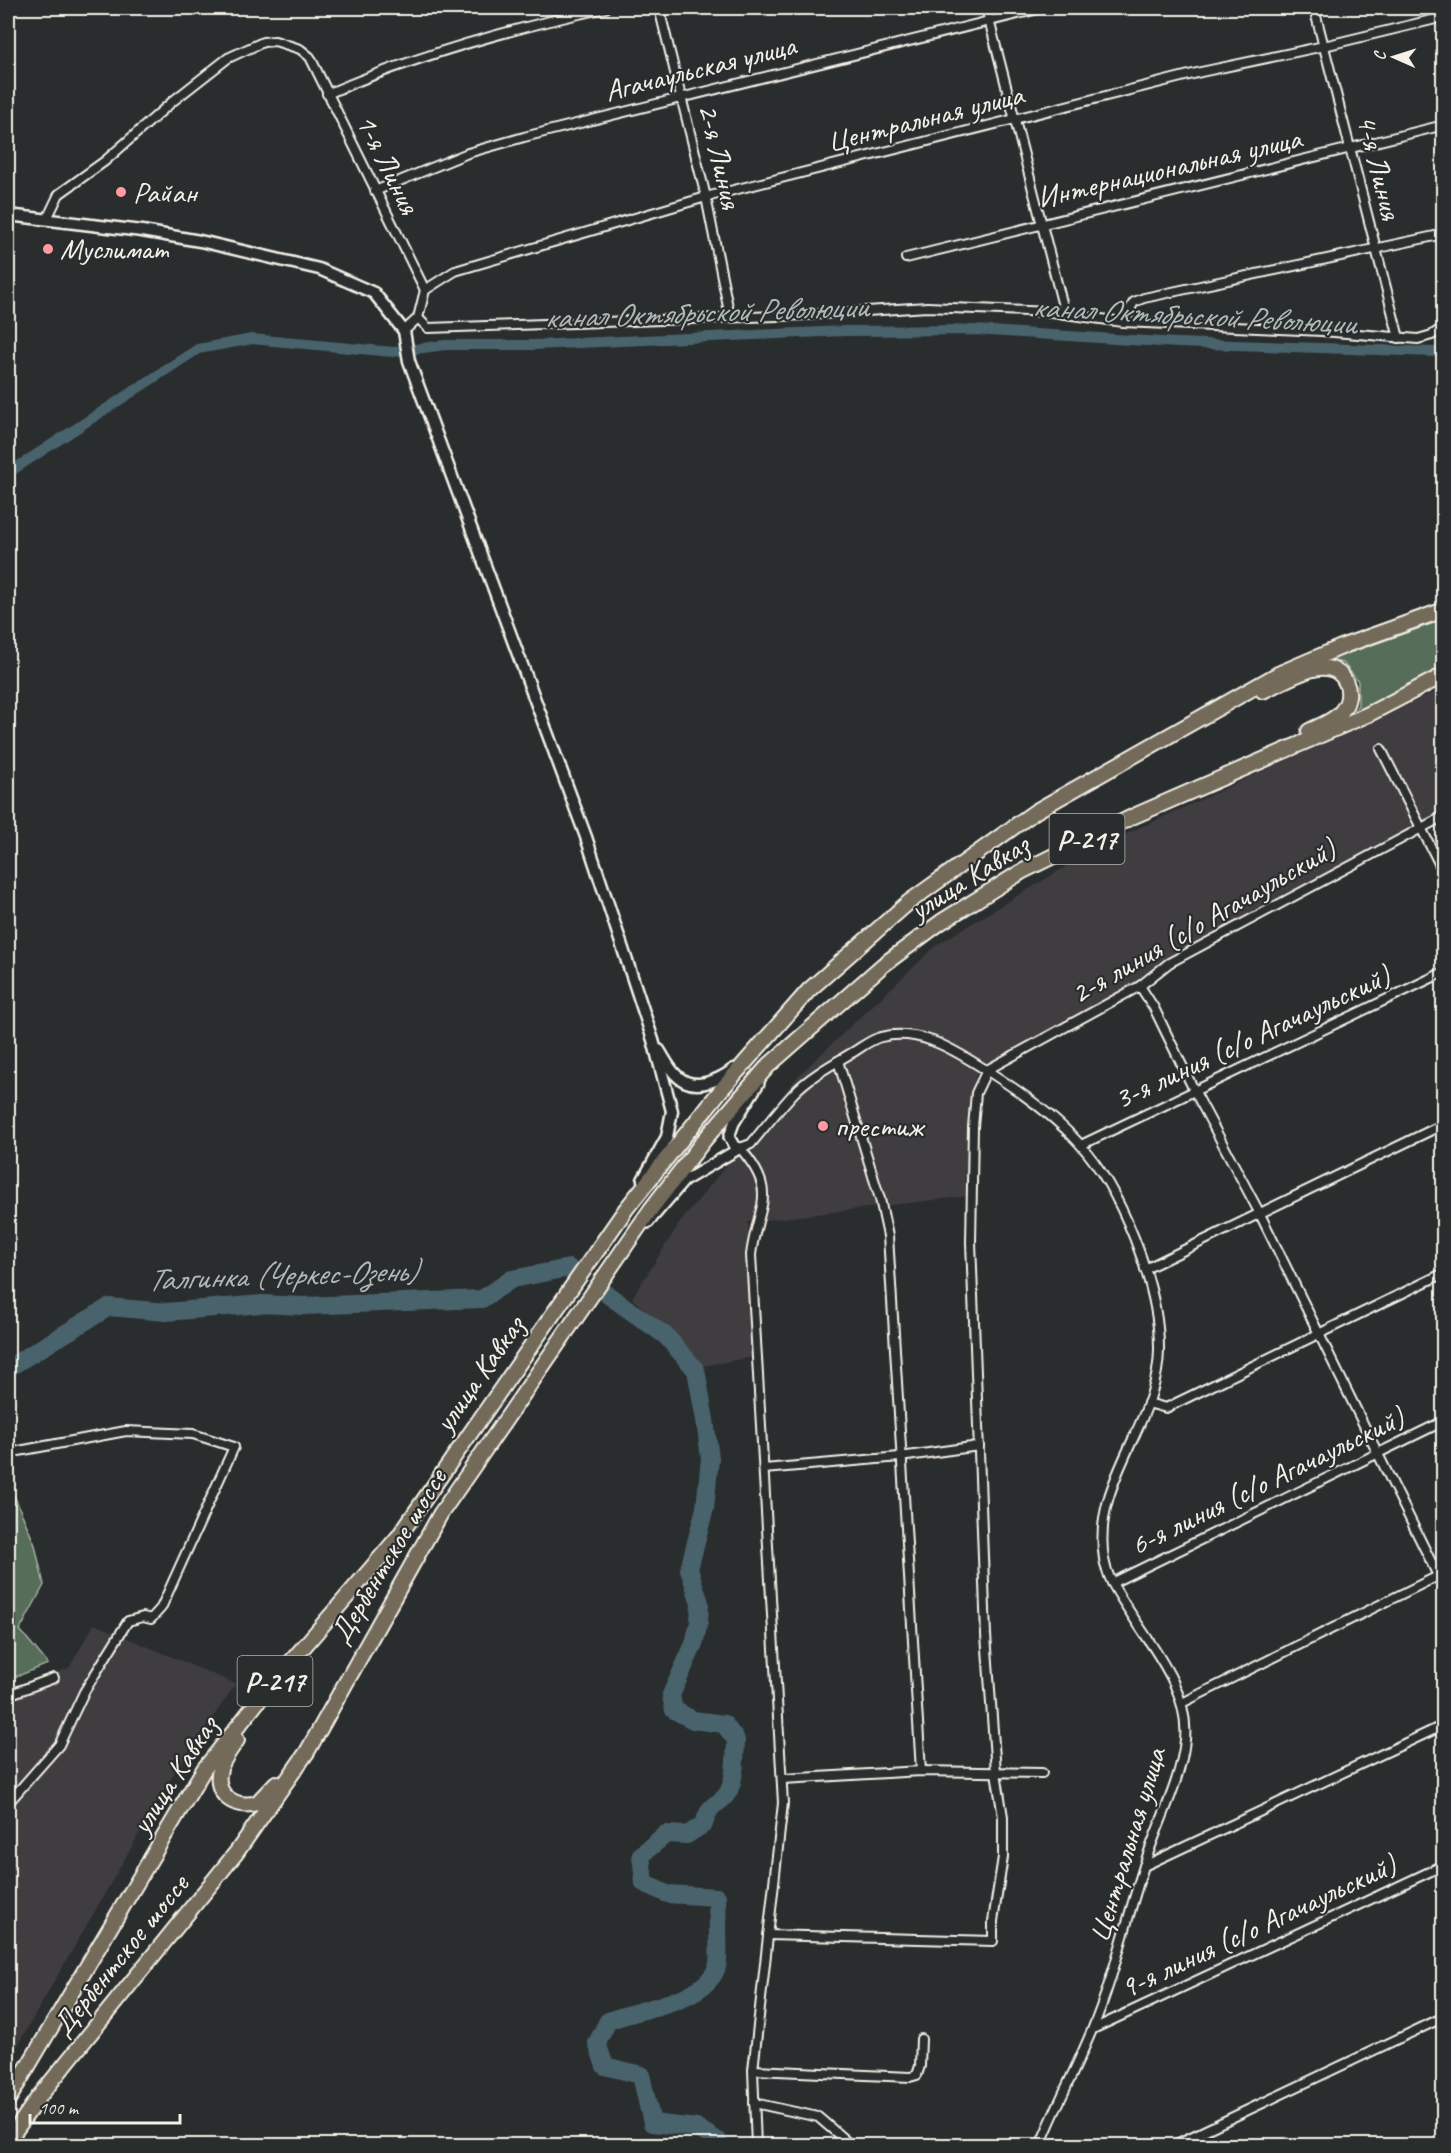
<svg xmlns="http://www.w3.org/2000/svg" width="1451" height="2153" font-family="Caveat,sans-serif">
	<style>
		.built { fill: #3f3c40 }
		.green { fill: #566d5a; stroke: #a5afa1; stroke-width: 1.5 }
		.lines { fill: none; stroke-linecap: round; stroke-linejoin: round }
		.canal { stroke: #48646c; stroke-width: 10 }
		.river { stroke: #48646c; stroke-width: 18 }
		.minor-casing { stroke: #f4f1e8; stroke-width: 12 }
		.tertiary-casing { stroke: #f4f1e8; stroke-width: 14 }
		.secondary-casing { stroke: #f4f1e8; stroke-width: 15 }
		.trunk-casing { stroke: #f4f1e8; stroke-width: 18 }
		.minor { stroke: #2a2d2e; stroke-width: 8 }
		.tertiary { stroke: #2a2d2e; stroke-width: 9 }
		.secondary { stroke: #2a2d2e; stroke-width: 10 }
		.trunk { stroke: #736b5a; stroke-width: 14 }
		.poi-dot { fill: #ff9aa2; stroke: #2a2d2e; stroke-width: 2 }
		.labels { text-anchor: middle; dominant-baseline: central; stroke-width: 4.5; stroke-linejoin: round; paint-order: stroke }
		.shield { fill: #2a2d2e; stroke: #b7b6b0; stroke-width: 1.5 }
		.shield-label { font-size: 28px; font-weight: bold; fill: #f4f1e8 }
		.street-label { font-size: 30px; fill: #f4f1e8; stroke: #2a2d2e }
		.poi-label { font-size: 30px; fill: #f4f1e8; stroke: #2a2d2e; text-anchor: start }
		.water-label { font-size: 32px; font-style: italic; fill: #afb9b6; stroke: #2a2d2e }
	</style>
	<rect width="100%" height="100%" fill="#2a2d2e"/>
	<filter id="ink" filterUnits="userSpaceOnUse"><feTurbulence type="fractalNoise" baseFrequency=".0167" numOctaves="2"/><feDisplacementMap in="SourceGraphic" scale="12" xChannelSelector="R" yChannelSelector="G"/><feConvolveMatrix kernelMatrix="1 2 1 2 8 2 1 2 1" color-interpolation-filters="sRGB"/></filter>
	<g filter="url(#ink)">
		<g class="built">
			<path d="M1443,688V814L1359,855L976,1074L968,1136L967,1196L748,1222L753,1357L690,1368L673,1337L632,1298L679,1224L800,1074L938,944L1100,846Z"/>
			<path d="M94,1624L236,1684L174,1773L8,2062V1692L69,1668Z"/>
		</g>
		<g class="green">
			<path d="M1443,620V666L1354,713L1358,704V681L1343,663L1329,660Z"/>
			<path d="M8,1481L35,1545L44,1585L20,1630L48,1664L8,1680Z"/>
		</g>
		<g class="lines">
			<path class="canal" d="M8,473L198,349L252,339L393,352L445,345H533L845,331L975,330L1178,343L1436,352L1444,346"/>
			<g class="river">
				<path d="M608,1295L666,1336L696,1370L705,1420L710,1458L705,1508L689,1569L700,1603L699,1622L694,1644L671,1695L674,1710L693,1720L724,1724L736,1740C735,1756 736,1780 727,1794C716,1809 712,1798 704,1824L687,1835L666,1834L641,1855L644,1883L667,1894L717,1897C717,1908 720,1961 717,1967C705,2002 640,2008 608,2021L597,2043L605,2066L641,2075L652,2123L697,2128L718,2141V2146"/>
				<path d="M8,1368L109,1307L166,1312L262,1304L303,1306L482,1299L512,1279L569,1268"/>
			</g>
			<g class="minor-casing">
				<g id="minor">
					<path d="M659,8L706,197L730,317"/>
					<path d="M986,8L1065,314"/>
					<path d="M1314,8L1399,338"/>
					<path d="M327,94C413,57 514,28 606,8"/>
					<path d="M375,191L468,153L524,137L1042,8"/>
					<path d="M47,219L59,194L105,161L173,101L228,58L263,42L275,41L300,49L310,57L425,290"/>
					<path d="M906,258L1444,125"/>
					<path d="M425,290L455,271L706,197L1201,72L1324,46L1444,17"/>
					<path d="M418,318L428,328L807,315L927,307L1050,312L1123,322L1322,331L1418,339L1432,335L1444,327"/>
					<path d="M1123,322L1134,302L1144,298L1444,234"/>
					<path d="M404,331L418,318L425,290"/>
					<path d="M1381,749L1444,873"/>
					<path d="M1140,986L1154,1008L1194,1090L1259,1212L1444,1588"/>
					<path d="M838,1061L880,1199L888,1236L921,1771"/>
					<path d="M1081,1145L1444,972"/>
					<path d="M1145,1269L1444,1124"/>
					<path d="M1148,1403L1166,1408L1444,1273"/>
					<path d="M8,1453L126,1431L193,1434L234,1447L161,1608L151,1619L143,1617L128,1621L84,1692L59,1745L8,1803"/>
					<path d="M764,1469L900,1457L979,1446"/>
					<path d="M1112,1583L1444,1421"/>
					<path d="M8,1695L54,1678"/>
					<path d="M1182,1703L1444,1573"/>
					<path d="M783,1779L921,1771L1042,1773"/>
					<path d="M1144,1866L1444,1725"/>
					<path d="M768,1935L993,1941V1921L1003,1857V1817L996,1772L986,1635L971,1242L973,1127L976,1093L987,1070L1140,986L1169,963L1444,816"/>
					<path d="M1093,2029L1444,1865"/>
					<path d="M753,2070L910,2077L917,2075L920,2066L921,2039"/>
					<path d="M754,2103L818,2117L846,2141L847,2146"/>
					<path d="M756,2146L753,2070L783,1803L751,1255C757,1205 780,1194 740,1148L751,1144C765,1127 779,1109 794,1093C810,1076 835,1063 855,1051C863,1046 872,1039 881,1037C917,1028 949,1047 978,1065C1014,1087 1050,1112 1078,1142C1120,1187 1159,1285 1159,1347C1160,1424 1091,1479 1104,1559C1107,1577 1117,1592 1126,1606C1151,1646 1190,1690 1185,1740C1181,1780 1159,1821 1146,1860C1127,1916 1115,1975 1092,2030C1076,2069 1056,2106 1040,2146"/>
					<path d="M1172,2146L1444,2017"/>
				</g>
			</g>
			<g class="tertiary-casing">
				<g id="tertiary">
					<path d="M740,1148L735,1147L729,1137L734,1123L759,1083"/>
					<path d="M648,1223L684,1181L740,1148"/>
				</g>
			</g>
			<g class="secondary-casing">
				<g id="secondary">
					<path d="M8,215L142,231L200,241L319,269L374,293L404,331L409,361L586,837L653,1040L672,1111L667,1137L643,1180"/>
					<path d="M659,1050C664,1058 669,1068 675,1074C692,1093 718,1081 734,1069"/>
				</g>
			</g>
			<g class="trunk-casing">
				<g id="trunk">
					<path d="M1263,691C1278,684 1304,669 1319,668C1345,665 1357,694 1341,712C1334,721 1319,726 1309,731"/>
					<path d="M237,1740C231,1749 223,1759 220,1769C213,1795 235,1809 257,1803L276,1783"/>
					<path d="M8,2100L204,1769L271,1685L399,1536L626,1209L721,1090L809,990L909,902L1036,811L1278,674L1346,645L1444,610"/>
					<path d="M8,2141L38,2098L236,1853L307,1752L441,1513L651,1209L705,1139L768,1066L883,965L941,922L1021,872L1134,816L1369,714L1444,675"/>
				</g>
			</g>
			<use href="#minor" class="minor"/>
			<use href="#tertiary" class="tertiary"/>
			<use href="#secondary" class="secondary"/>
			<use href="#trunk" class="trunk"/>
		</g>
	</g>
	<g class="poi-dot">
		<circle cx="121" cy="192" r="6"/>
		<circle cx="48" cy="249" r="6"/>
		<circle cx="823" cy="1126" r="6"/>
	</g>
	<g class="labels">
		<g class="shield">
			<rect x="1049.5" y="814" width="75" height="50" rx="4.5"/>
			<rect x="237.5" y="1656" width="75" height="50" rx="4.5"/>
		</g>
		<g class="shield-label">
			<text x="1087" y="839">Р-217</text>
			<text x="275" y="1681">Р-217</text>
		</g>
		<g class="street-label">
			<text transform="translate(700 68) rotate(-14)">Агачаульская улица</text>
			<text transform="translate(925 118) rotate(-14)">Центральная улица</text>
			<text transform="translate(720 156) rotate(77)">2-я Линия</text>
			<text transform="translate(388 164) rotate(64)">1-я Линия</text>
			<text transform="translate(1379 167) rotate(76)">4-я Линия</text>
			<text transform="translate(1169 168) rotate(-13)">Интернациональная улица</text>
			<text transform="translate(969 877) rotate(-32)">улица Кавказ</text>
			<text transform="translate(1203 921) rotate(-30)">2-я линия (с/о Агачаульский)</text>
			<text transform="translate(1252 1037) rotate(-25)">3-я линия (с/о Агачаульский)</text>
			<text transform="translate(479 1374) rotate(-55)">улица Кавказ</text>
			<text transform="translate(1267 1481) rotate(-26)">6-я линия (с/о Агачаульский)</text>
			<text transform="translate(388 1556) rotate(-59)">Дербентское шоссе</text>
			<text transform="translate(174 1775) rotate(-57)">улица Кавказ</text>
			<text transform="translate(1127 1845) rotate(-73)">Центральная улица</text>
			<text transform="translate(1258 1926) rotate(-25)">9-я линия (с/о Агачаульский)</text>
			<text transform="translate(120 1955) rotate(-51)">Дербентское шоссе</text>
		</g>
		<g class="poi-label">
			<text x="133" y="192">Райан</text>
			<text x="60" y="249">Муслимат</text>
			<text x="835" y="1126">престиж</text>
		</g>
		<g class="water-label">
			<text transform="translate(706 312) rotate(-2)">канал Октябрьской Революции</text>
			<text transform="translate(1194 315) rotate(3)">канал Октябрьской Революции</text>
			<text transform="translate(282 1275) rotate(-2)">Талгинка (Черкес-Озень)</text>
		</g>
	</g>
	<rect width="1451" height="2153" fill="none" stroke="#2a2d2e" stroke-width="30"/>
	<rect x="15" y="15" width="1421" height="2123" fill="none" stroke="#f4f1e8" stroke-width="2" filter="url(#ink)"/>
	<g transform="translate(1394 57) rotate(273)" stroke="#2a2d2e" stroke-width="4.5" paint-order="stroke">
	<path d="M0-4.5L10 22L0 15L-10 22Z" fill="#f4f1e8"/>
	<text y="-9" font-size="16" font-weight="bold" text-anchor="middle" fill="#f4f1e8">С</text>
	</g>
	<path d="M30 2114v9h150v-9" fill="none" stroke="#f4f1e8" stroke-width="3"/>
	<text x="39" y="2114" font-size="18" fill="#f4f1e8" stroke="#2a2d2e" stroke-width="4.5" paint-order="stroke">100 m</text>
</svg>
